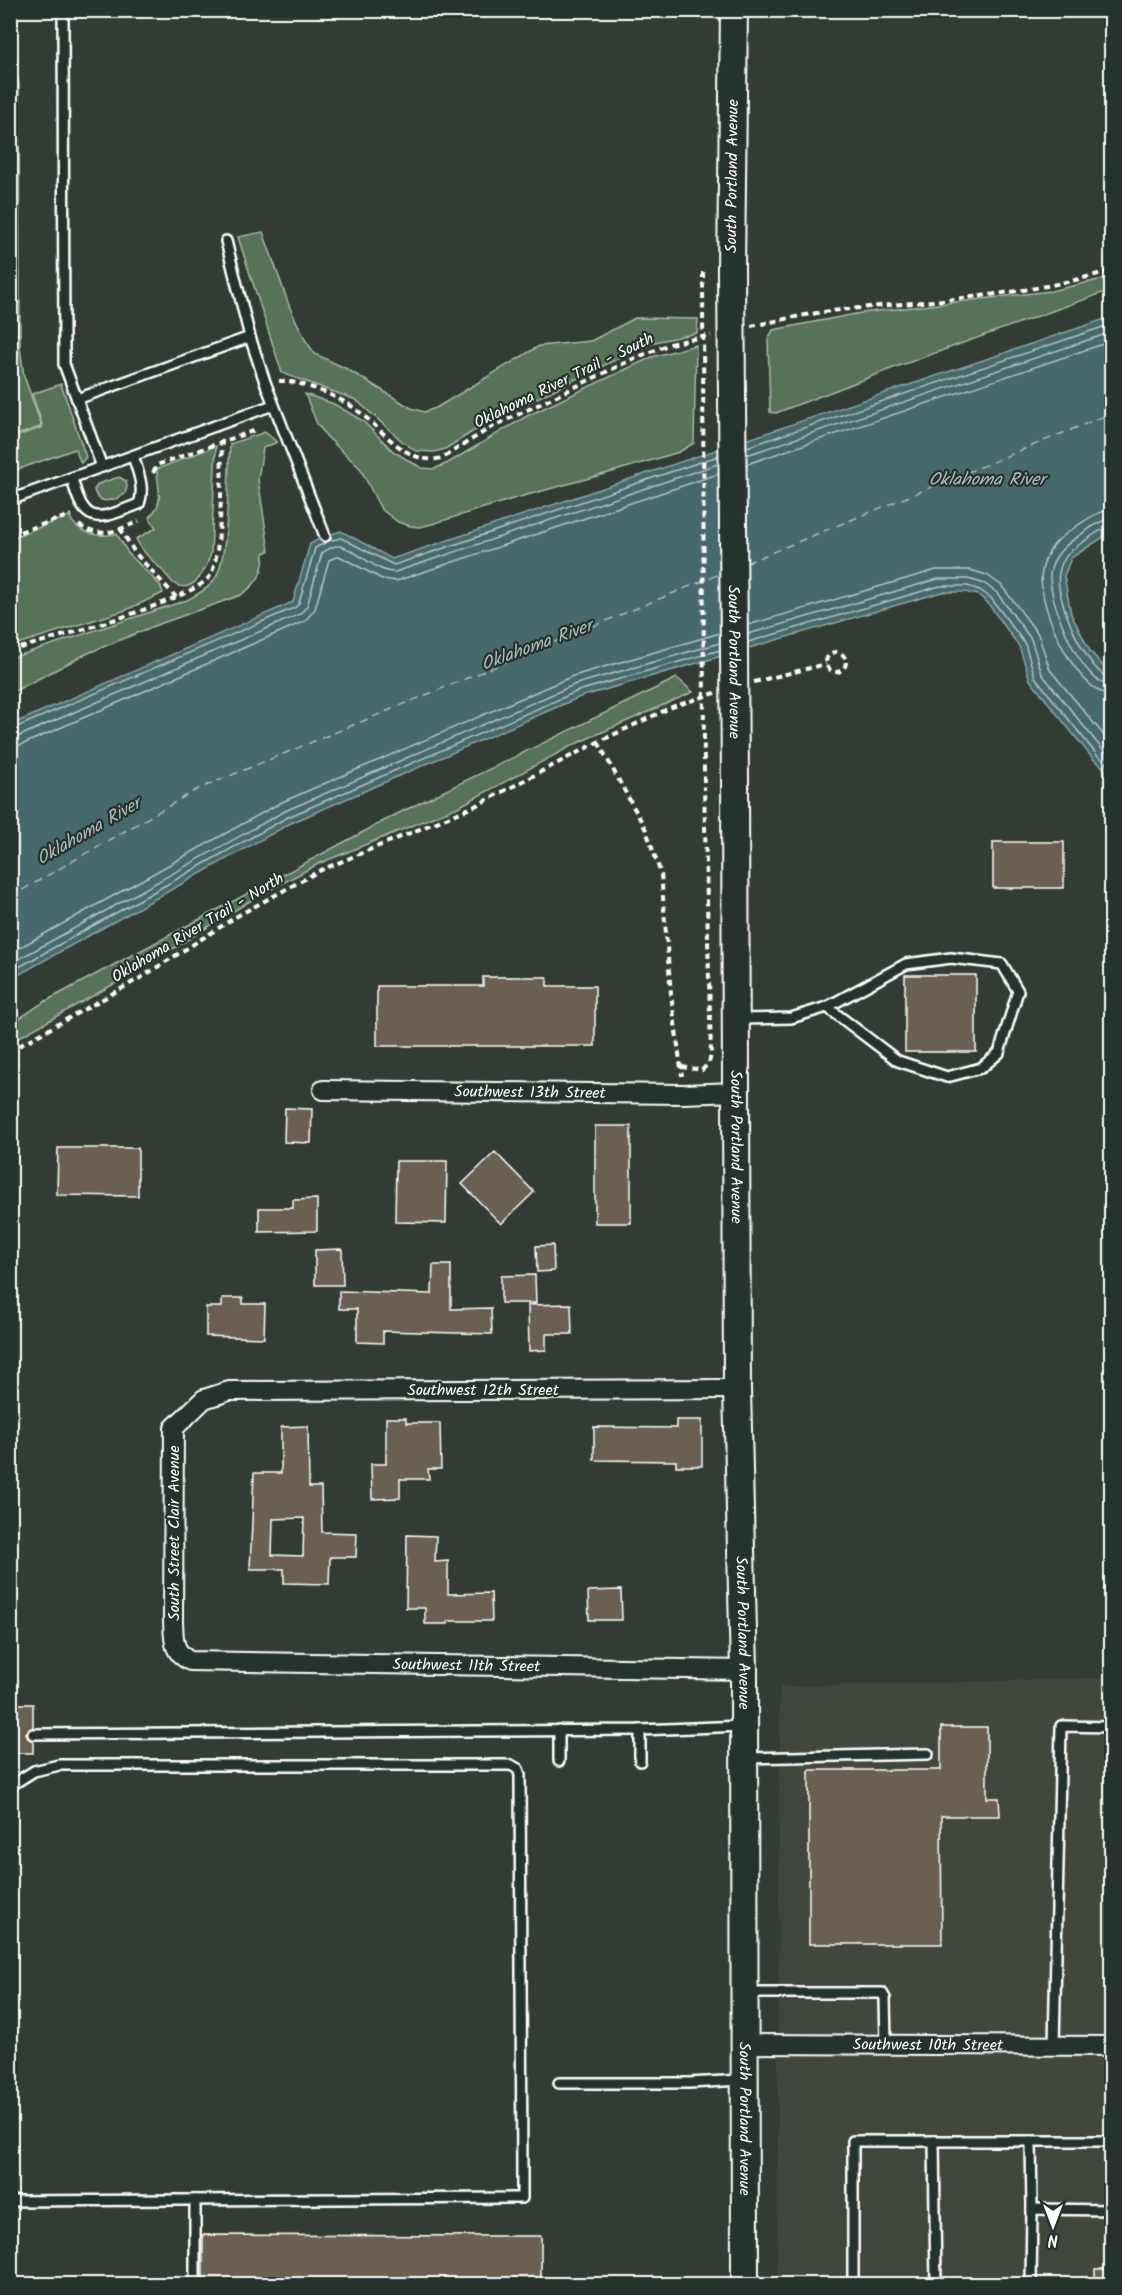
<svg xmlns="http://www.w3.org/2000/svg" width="1122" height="2295" font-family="Kalam,sans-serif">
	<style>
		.built { fill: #43473d }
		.green { fill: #577259; stroke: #abb8ac; stroke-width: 1.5 }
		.water { fill: #46696c; stroke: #90a5a7; stroke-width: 1.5 }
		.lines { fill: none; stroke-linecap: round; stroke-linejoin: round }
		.shore { stroke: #b5c3c4; stroke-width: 1.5 }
		.ferry { stroke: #acbcbd; stroke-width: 1.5; stroke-dasharray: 8 6; stroke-linecap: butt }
		.building { fill: #696052; stroke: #fff; stroke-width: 1.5; fill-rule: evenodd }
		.lane-casing { stroke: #fff; stroke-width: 14 }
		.street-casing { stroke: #fff; stroke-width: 22 }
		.secondary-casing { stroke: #fff; stroke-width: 30 }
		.path { stroke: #fff; stroke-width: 4; stroke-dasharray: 6 4.5; stroke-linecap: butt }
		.lane { stroke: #26332d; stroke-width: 9 }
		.street { stroke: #26332d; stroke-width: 18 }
		.secondary { stroke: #26332d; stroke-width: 26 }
		.secondary-bridge-casing { stroke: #fff; stroke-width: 30; stroke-linecap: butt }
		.path-bridge { stroke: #fff; stroke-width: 4; stroke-dasharray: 6 4.5; stroke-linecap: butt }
		.secondary-bridge { stroke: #26332d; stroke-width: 26 }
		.labels { text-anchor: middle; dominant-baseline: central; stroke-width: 4.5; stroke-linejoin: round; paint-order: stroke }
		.street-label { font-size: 16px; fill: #fff; stroke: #26332d }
		.water-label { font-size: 18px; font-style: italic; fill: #acbcbd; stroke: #26332d }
	</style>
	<rect width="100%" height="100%" fill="#333c34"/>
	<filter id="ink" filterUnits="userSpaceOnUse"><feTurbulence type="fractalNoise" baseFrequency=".0167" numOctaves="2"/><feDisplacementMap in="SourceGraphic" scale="12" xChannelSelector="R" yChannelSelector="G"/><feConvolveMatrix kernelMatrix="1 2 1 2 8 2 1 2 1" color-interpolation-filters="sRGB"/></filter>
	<g filter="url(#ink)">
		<path class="built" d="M1111,1678V2284H777L780,1687Z"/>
		<g class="green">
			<path d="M11,73L17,74L19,84L20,347L24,376L41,424L40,427L11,437Z"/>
			<path d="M263,232L290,308L306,341L315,354L347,369L411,408L424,412L436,408L539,346L591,341L635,318L698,319L697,333L655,342L615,360L488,422L445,449L435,452L416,451L403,442L356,400L282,373L238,237Z"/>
			<path d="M1111,277V290L896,367L776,413L770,412L768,339L773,330L861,313L1051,291Z"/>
			<path d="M696,345L694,443L679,452L612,472L516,498L432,524L420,527L410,526L398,522L381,509L360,468L327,437L317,424L305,394L334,404L363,421L393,451L411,462L422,468L434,469L448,463L527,416L652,357Z"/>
			<path d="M61,384L86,457L81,463L75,449L11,472V438L41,428L42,424L32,394Z"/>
			<path d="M265,432L277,442L263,448L258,479L269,551L264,553C264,573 257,584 241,595L154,626L86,654L11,693V658L187,600C198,594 210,588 216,577C229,554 228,474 230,444Z"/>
			<path d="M216,446L211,553C207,567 194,597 173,583C169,579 165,573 160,568C151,559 142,552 136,539L156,528L149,517C166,502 157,487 157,469Z"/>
			<path d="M119,477L126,481L127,487L125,494C114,501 98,506 94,490L98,484Z"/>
			<path d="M69,516C79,536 98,537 117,534L128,553L160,585L163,593L126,610L11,646V538Z"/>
			<path d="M677,678L693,692L573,745L460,806L318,864L253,899L137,971L11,1042V1024L44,1002L397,814Z"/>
		</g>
		<path class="water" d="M1111,317V532L1071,558L1064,576L1071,614L1090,651L1111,675V781L1102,766L1093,759L1030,680L1019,646L987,602L978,595L965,592H942L580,697L291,823L11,979L10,725L293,602L310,544L325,536L341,531L392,559Z"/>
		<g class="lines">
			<g class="shore">
				<path d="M747,447L1112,324"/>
				<path d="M747,455L1112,332"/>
				<path d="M747,464L1112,341"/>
				<path d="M1112,510C1097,511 1086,520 1074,528C1057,539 1047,549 1042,570C1035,602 1076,694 1112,695"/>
				<path d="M1112,519C1099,520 1089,529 1079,536C1065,545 1052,556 1050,575C1049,602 1081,685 1112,686"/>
				<path d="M1112,527C1101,528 1092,536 1083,542C1070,551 1062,557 1059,573C1053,595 1088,676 1112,679"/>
				<path d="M328,541L341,538L394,565L718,456"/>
				<path d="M748,625L936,570H970L987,575L1001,585L1038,634L1050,670L1112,745"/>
				<path d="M748,634L938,579H968L985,584L997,593L1031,639L1042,674L1102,749L1112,757"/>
				<path d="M748,642L940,586H967L980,590L991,598L1025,644L1035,677L1097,755L1106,762L1112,770"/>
				<path d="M10,730L296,607L299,603L315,548L327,542"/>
				<path d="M10,738L17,737L300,614L307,606L322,553C326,550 333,545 339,546C354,547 376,573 395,572L718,464"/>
				<path d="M10,747L21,745L305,621L315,609L329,560L339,556L382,579L396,581L718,474"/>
				<path d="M10,953L282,802L573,676L720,633"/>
				<path d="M10,964L285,811L576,684L720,643"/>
				<path d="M10,972L288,817L578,691L720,650"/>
			</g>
			<g class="ferry">
				<path d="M746,563L1112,413"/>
				<path d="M10,897L198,789L722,573"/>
			</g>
		</g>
		<g class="building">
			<rect x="993" y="842" width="71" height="46"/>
			<rect x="905" y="975" width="71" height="77"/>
			<path d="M483,977H547V986H595V1046H377V986H483Z"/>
			<path d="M285,1108L312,1109L311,1143L284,1142Z"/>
			<rect x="595" y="1126" width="36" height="97"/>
			<path d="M58,1148H138V1196L57,1195Z"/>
			<path d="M495,1152L534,1192L501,1224L462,1184Z"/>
			<path d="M396,1161H447L446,1223L395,1222Z"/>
			<path d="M317,1199V1231L259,1232V1208H293V1200Z"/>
			<path d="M553,1245L554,1271L537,1272L536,1246Z"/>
			<path d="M342,1249L343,1285H315V1250Z"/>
			<path d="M433,1265H451V1309L491,1308L492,1334L383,1331V1343L357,1342V1309H339V1291L432,1294Z"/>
			<path d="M535,1275L536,1303H501V1276Z"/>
			<path d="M222,1298H243V1304H265L264,1338L206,1336V1307H222Z"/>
			<path d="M571,1304L572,1334H546V1350L529,1351L528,1305Z"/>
			<path d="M386,1418H406V1423H440L441,1469H428L429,1479H400V1498L372,1499L371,1464H386Z"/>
			<path d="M676,1420H702V1466H676V1461L594,1460V1427L676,1428Z"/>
			<path d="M308,1426L309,1487H321L322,1532L357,1533L356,1557H330L329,1584L284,1583V1569H250L254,1473H281V1427ZM304,1518L303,1556L272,1555L273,1519Z"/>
			<path d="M407,1535L436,1536L435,1562L448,1561V1594L491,1593L492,1621H448V1624H425V1608H406Z"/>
			<path d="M621,1590L622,1620H589L588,1591Z"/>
			<path d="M10,1704H33V1727L26,1733L28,1738L33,1741V1753H10Z"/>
			<path d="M941,1727H987V1798H999L1000,1816H941L942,1944H809V1770H941Z"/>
			<path d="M203,2235L541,2236V2284H203Z"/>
			<rect x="1095" y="2269" width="17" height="15"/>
		</g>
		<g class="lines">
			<g class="lane-casing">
				<g id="lane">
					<path d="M63,10L64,364L102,467"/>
					<path d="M226,241L250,337L265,382L325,536"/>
					<path d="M77,399L250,337"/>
					<path d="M72,478C84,528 98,520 139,504C145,488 138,472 133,456"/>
					<path d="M10,500L273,405"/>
					<path d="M738,1019L791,1018L827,1007L906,964L951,958L1002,964L1018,991L999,1053L981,1068L947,1077L898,1061L827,1007"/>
					<path d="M559,1730V1761"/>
					<path d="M640,1730V1761"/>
					<path d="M33,1734L640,1730L743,1726"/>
					<path d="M745,1758L928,1754"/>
					<path d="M10,1786L34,1771L59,1765H511L518,1769L520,1775L522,2175V2198L10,2201"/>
					<path d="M745,1993H882L885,1998L886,2044"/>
					<path d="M1054,2046L1061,1726L1112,1727"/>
					<path d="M559,2083H689L742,2080"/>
					<path d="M934,2141L936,2284"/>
					<path d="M1031,2141L1032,2209"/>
					<path d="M195,2284V2200"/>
					<path d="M853,2284V2141H1112"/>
					<path d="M1031,2284L1032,2209L1112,2210"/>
				</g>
			</g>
			<g class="street-casing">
				<g id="street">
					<path id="s1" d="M323,1090L683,1094L736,1092"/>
					<path id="s2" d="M737,1389L229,1391L204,1399L174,1428L173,1621C174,1639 172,1652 190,1661L744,1670"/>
					<path id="s3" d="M745,2044L1112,2046"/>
				</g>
			</g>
			<g class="secondary-casing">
				<g id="secondary">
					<path id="s4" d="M731,270L734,10"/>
					<path id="s5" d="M735,781L737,1389L744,1670L745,2284"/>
				</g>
			</g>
			<g class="path">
				<path d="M751,326C778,321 805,314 832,311C925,300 1021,298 1112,270"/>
				<path d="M279,381C300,380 340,397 357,410C382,429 408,467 442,458L490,428L633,359L670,344L711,335"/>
				<path d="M153,473L157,465L256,430"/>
				<path d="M79,525C99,540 120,530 139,521"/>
				<path d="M120,528L135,553L176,597"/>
				<path d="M10,535L71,515"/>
				<path d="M10,651C45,640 194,601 210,576C223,555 221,465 222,436"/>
				<circle cx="836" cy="662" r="10"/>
				<path d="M754,682L826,664"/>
				<path d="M598,742L646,830L661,874L671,994L682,1076"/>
				<path d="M10,1051L142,977L239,915L321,870L475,806L598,742L672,707L715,693"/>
				<path d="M681,1067L702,1070L709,1063L711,1054L704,788"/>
			</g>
			<use href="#lane" class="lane"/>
			<use href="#street" class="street"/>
			<use href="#secondary" class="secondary"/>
			<g class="secondary-bridge-casing">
				<g id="secondary-bridge">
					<path id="s6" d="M731,270L735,781"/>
				</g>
			</g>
			<path class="path-bridge" d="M703,272L704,788"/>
			<use href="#secondary-bridge" class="secondary-bridge"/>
		</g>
	</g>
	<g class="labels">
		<g class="street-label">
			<text stroke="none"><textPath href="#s4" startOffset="94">South Portland Avenue</textPath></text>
			<text transform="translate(564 381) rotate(-26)">Oklahoma River Trail - South</text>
			<text stroke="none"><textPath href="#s6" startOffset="392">South Portland Avenue</textPath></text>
			<text transform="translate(198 928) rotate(-31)">Oklahoma River Trail - North</text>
			<text stroke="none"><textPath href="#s1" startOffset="207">Southwest 13th Street</textPath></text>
			<text stroke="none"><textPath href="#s5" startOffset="366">South Portland Avenue</textPath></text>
			<text x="483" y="1390">Southwest 12th Street</text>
			<text transform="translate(174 1533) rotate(-90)">South Street Clair Avenue</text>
			<text stroke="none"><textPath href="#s5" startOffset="852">South Portland Avenue</textPath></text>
			<text stroke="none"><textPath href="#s2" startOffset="1092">Southwest 11th Street</textPath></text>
			<text stroke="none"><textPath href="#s3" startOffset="183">Southwest 10th Street</textPath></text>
			<text stroke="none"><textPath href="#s5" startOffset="1338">South Portland Avenue</textPath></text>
		</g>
		<g class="water-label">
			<text x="987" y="480">Oklahoma River</text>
			<text transform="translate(537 646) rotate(-20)">Oklahoma River</text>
			<text transform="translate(89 832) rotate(-30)">Oklahoma River</text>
		</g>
	</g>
	<rect width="1122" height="2295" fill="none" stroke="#26332d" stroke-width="36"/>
	<rect x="18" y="18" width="1086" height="2259" fill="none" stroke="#fff" stroke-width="2" filter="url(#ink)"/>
	<g transform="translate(1053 2226) rotate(180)" stroke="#26332d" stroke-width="4.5" paint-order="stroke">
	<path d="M0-4.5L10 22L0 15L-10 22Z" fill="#ffffff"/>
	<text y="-9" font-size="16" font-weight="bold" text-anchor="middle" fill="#ffffff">N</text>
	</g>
</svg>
